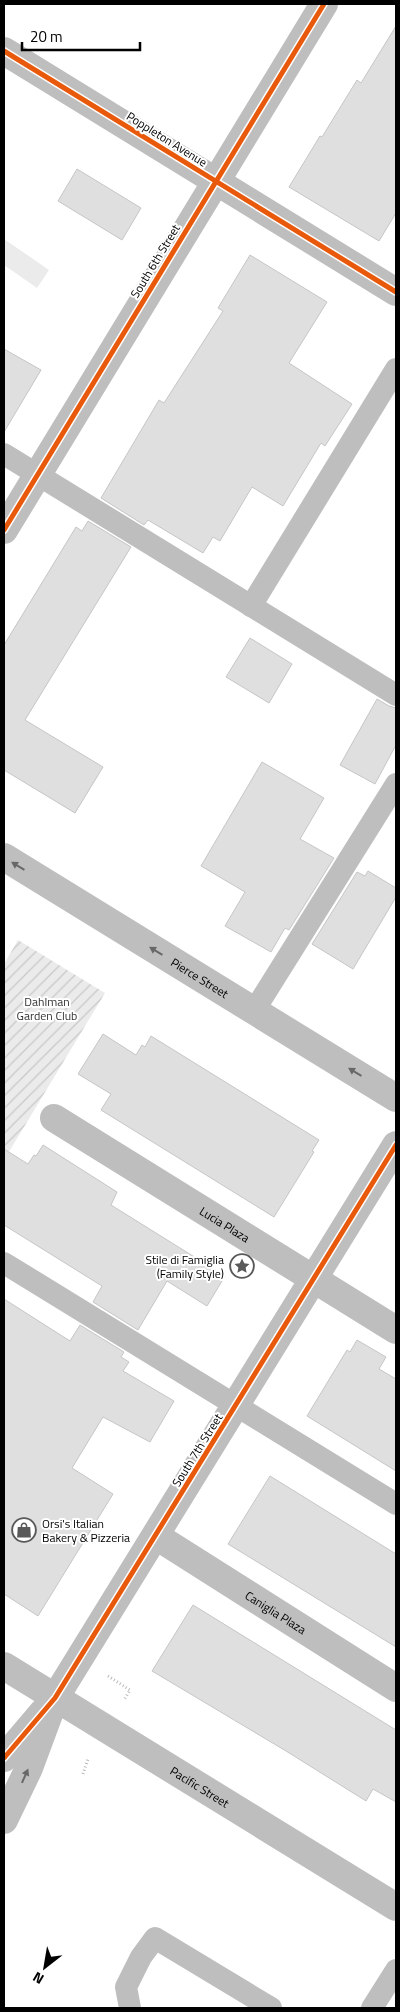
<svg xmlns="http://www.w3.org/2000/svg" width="400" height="2012" font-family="'Titillium Web',sans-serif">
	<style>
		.grass { fill: #ebebeb }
		.garden { fill: url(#garden-furrows) }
		.building { fill: #dfdfdf; stroke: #c6c6c6 }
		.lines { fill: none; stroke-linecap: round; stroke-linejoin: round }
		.path { stroke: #b9b9b9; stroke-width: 3; stroke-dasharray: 1 2.5; stroke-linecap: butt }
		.service { stroke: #bebebe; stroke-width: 22 }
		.minor { stroke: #bebebe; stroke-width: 28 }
		.tertiary { stroke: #bebebe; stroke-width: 28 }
		.cycleway-casing { stroke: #fff; stroke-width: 8 }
		.cycleway { stroke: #e8590c; stroke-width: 5 }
		.oneway { fill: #686868 }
		.labels { text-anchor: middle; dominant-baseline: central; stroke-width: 4; stroke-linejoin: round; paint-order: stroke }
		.street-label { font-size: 12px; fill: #000; stroke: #fff }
		.park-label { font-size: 12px; fill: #323232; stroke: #fff }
		.poi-label { font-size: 12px; fill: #000; stroke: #fff; text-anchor: end }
	</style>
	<defs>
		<pattern id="garden-furrows" width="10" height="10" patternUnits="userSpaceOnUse" patternTransform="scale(1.25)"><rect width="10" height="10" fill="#ebebeb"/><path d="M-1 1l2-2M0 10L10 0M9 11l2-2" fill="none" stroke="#c8c8c8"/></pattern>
	</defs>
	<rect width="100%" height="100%" fill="#fff"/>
	<path class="grass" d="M4,239L49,270L37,288L4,265Z"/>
	<path class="garden" d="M18,940L105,993L4,1160V964Z"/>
	<g class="building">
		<path d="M396,26V213L379,241L289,187L320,136L322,137L357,80L361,83Z"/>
		<path d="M77,169L141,208L122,240L58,201Z"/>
		<path d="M250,255L327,302L289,363L352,404L325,446L321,443L283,506L252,487L220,541L213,537L203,553L148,520L144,525L101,498L159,400L164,403L223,311L218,308Z"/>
		<path d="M4,349L41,370L4,432Z"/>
		<path d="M88,521L131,547L25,720L103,767L75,813L4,770V645L76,527L82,531Z"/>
		<path d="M250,638L292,664L269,703L226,677Z"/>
		<path d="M377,699L389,706L396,708V745L375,784L340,765Z"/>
		<path d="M262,762L324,798L300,839L334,858L289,930L285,928L271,952L225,926L245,892L201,866Z"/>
		<path d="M368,871L396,888V897L353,969L312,944L357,872L365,876Z"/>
		<path d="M103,1034L136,1055L142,1045L145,1047L151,1036L319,1140L312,1151L314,1152L274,1217L101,1110L111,1094L78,1074Z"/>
		<path d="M43,1145L117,1192L111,1205L225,1276L207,1306L167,1281L138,1330L93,1302L102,1286L4,1225V1149L28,1164L34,1155L36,1156Z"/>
		<path d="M4,1299L70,1341L80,1325L124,1352L121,1357L129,1362L123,1371L174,1401L150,1442L103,1417L72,1468L113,1494L38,1616L4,1594Z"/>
		<path d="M357,1340L386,1357L379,1369L396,1379V1471L307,1416L347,1350L350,1352Z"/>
		<path d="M270,1476L396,1554V1647L228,1544Z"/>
		<path d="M193,1605L396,1730V1802L373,1789L366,1801L286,1751L152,1671Z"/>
	</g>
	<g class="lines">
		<g class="path">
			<path d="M108,1676L130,1690L124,1700"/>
			<path d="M83,1774L88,1759"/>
		</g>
		<g class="service">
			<path d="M4,454L396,695"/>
			<path d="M251,606L396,369"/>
			<path d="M254,1011L396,784"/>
			<path d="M4,1263L396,1504"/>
			<path d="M130,2008L126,1987L141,1957L155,1938L271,2008"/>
			<path d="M372,2008L396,1970"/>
		</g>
		<g class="minor">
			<path d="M4,51L396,292"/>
			<path id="s1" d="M4,857L396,1098"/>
			<path id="s2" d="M54,1118L396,1330"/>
			<path id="s3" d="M156,1536L396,1688"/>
			<path d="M55,1698L396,1145"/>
		</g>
		<g class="tertiary">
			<path d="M4,530L324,4"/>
			<path id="s4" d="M4,1666L396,1907"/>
			<path d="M4,1758L43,1712"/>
			<path d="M4,1820L29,1768L55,1698"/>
		</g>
		<g class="cycleway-casing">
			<g id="cycleway">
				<path d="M4,51L396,292"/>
				<path d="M4,530L324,4"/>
				<path d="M4,1758L55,1698L396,1145"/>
			</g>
		</g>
		<use href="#cycleway" class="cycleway"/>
	</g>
	<defs><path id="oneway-solid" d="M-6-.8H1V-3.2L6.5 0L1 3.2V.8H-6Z" transform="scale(1.25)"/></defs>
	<g class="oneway">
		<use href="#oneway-solid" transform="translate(18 866) rotate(-149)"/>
		<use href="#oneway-solid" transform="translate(156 951) rotate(-149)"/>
		<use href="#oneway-solid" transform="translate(355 1072) rotate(-149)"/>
		<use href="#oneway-solid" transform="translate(25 1776) rotate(-66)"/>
	</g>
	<defs>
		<g id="sight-ring" transform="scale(1.25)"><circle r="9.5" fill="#fff" stroke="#595959" stroke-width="1.5"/><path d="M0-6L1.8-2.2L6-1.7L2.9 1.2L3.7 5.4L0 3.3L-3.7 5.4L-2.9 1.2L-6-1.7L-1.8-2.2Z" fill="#595959"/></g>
		<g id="shop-ring" transform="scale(1.25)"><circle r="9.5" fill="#fff" stroke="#595959" stroke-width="1.5"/><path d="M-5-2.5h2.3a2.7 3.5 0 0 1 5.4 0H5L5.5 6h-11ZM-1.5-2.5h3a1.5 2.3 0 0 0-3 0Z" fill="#595959"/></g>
	</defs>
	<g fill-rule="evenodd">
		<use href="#sight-ring" x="242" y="1266"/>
		<use href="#shop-ring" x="24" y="1530"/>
	</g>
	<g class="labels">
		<g class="street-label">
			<text transform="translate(167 139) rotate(32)">Poppleton Avenue</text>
			<text transform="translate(155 261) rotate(-59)">South 6th Street</text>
			<text stroke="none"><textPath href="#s1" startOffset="230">Pierce Street</textPath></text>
			<text stroke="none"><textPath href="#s2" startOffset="201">Lucia Plaza</textPath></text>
			<text transform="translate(197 1450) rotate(-58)">South 7th Street</text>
			<text stroke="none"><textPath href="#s3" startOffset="142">Caniglia Plaza</textPath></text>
			<text stroke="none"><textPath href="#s4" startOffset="230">Pacific Street</textPath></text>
		</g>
		<g class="park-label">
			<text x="47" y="1001">Dahlman<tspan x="47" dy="14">Garden Club</tspan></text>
		</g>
		<g class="poi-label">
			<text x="224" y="1259">Stile di Famiglia<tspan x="224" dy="14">(Family Style)</tspan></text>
			<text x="42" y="1523" text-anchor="start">Orsi's Italian<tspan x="42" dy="14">Bakery &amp; Pizzeria</tspan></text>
		</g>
	</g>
	<rect width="400" height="2012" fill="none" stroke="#000000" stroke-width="10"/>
	<g transform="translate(45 1967) rotate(211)" stroke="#ffffff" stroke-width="4" paint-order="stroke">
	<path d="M0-4L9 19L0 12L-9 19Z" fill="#000000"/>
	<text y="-8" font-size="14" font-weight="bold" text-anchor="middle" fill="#000000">N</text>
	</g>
	<path d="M22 42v8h118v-8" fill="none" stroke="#000000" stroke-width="2.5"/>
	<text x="30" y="42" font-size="15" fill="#000000" stroke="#ffffff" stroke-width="4" paint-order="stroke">20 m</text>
</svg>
